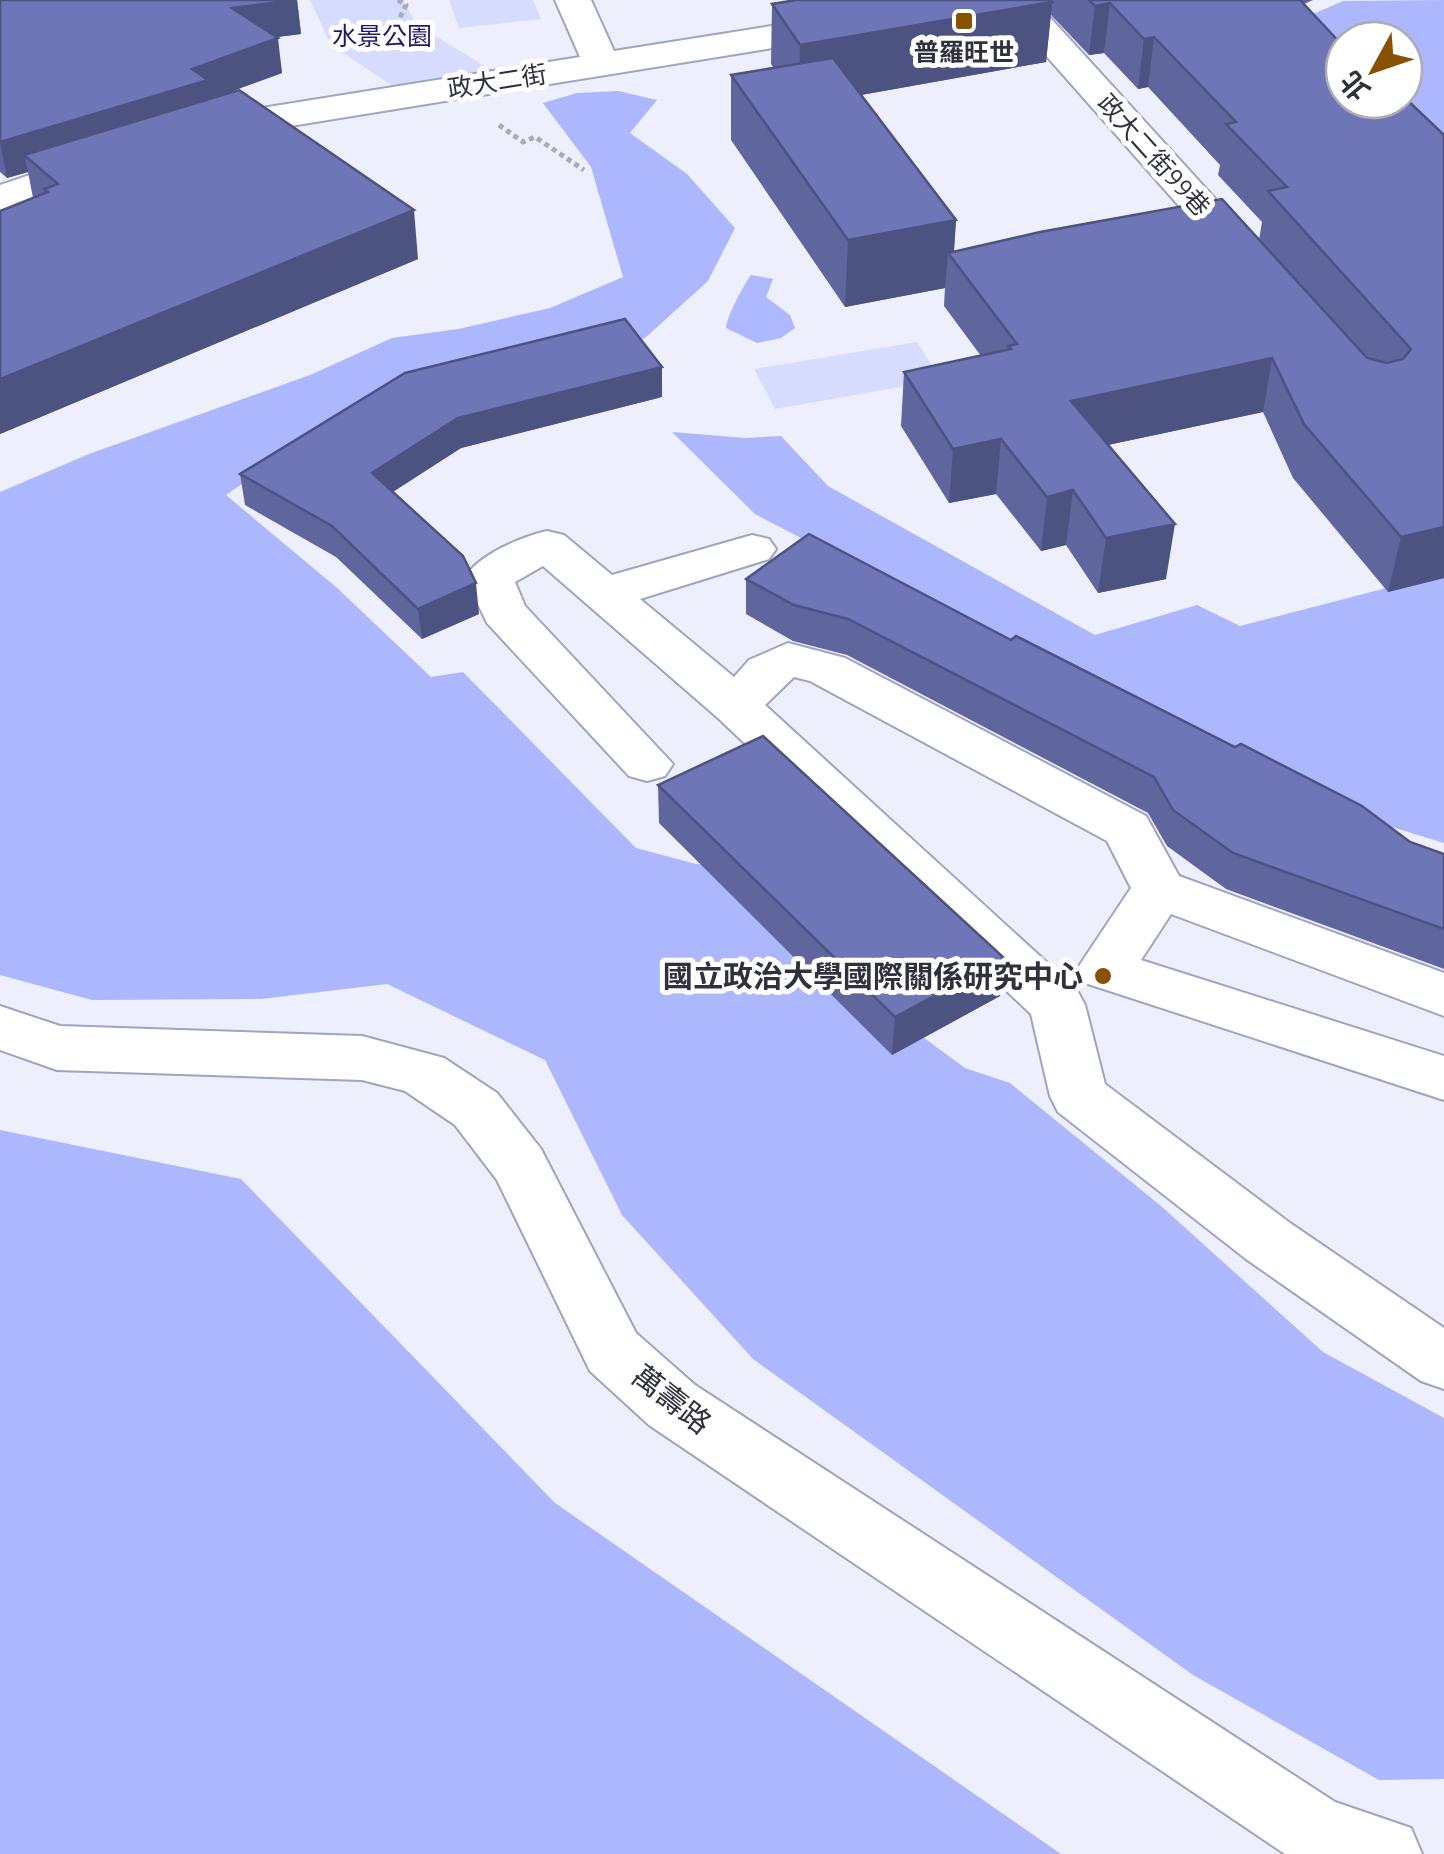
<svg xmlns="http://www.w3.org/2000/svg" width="1444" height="1854" font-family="Ubuntu,'Noto Sans TC',sans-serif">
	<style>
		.green { fill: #d6dcfd }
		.forest { fill: #acb7fd }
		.water { fill: #aeb8fe }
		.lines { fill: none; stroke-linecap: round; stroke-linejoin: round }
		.minor-casing { stroke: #9ea4c1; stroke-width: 4 }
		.path { stroke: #a9abb8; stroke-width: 5; stroke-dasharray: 5 4; stroke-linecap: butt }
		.minor { fill: #fff; fill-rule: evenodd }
		.wall { fill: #5f659d; fill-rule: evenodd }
		.shaded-wall { fill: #4d5380 }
		.building { fill: #6e76b7; stroke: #4d5380; stroke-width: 2.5 }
		.poi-dot { fill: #885200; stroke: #fff; stroke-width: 4 }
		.labels { text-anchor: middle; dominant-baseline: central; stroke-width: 10; stroke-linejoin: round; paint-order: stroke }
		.far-park-label { font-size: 25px; fill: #1f1a68; stroke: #fff }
		.far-poi-label { font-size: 25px; font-weight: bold; fill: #2f313d; stroke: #fff }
		.far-street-label { font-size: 25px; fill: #2f313d; stroke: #fff }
		.poi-label { font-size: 30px; font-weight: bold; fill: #2f313d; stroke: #fff; text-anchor: end }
		.street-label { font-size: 30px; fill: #2f313d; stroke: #fff }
	</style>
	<rect width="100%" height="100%" fill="#edeffc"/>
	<g class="green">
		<path d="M310,0H403L416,24L491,70L393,86L331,45Z"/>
		<path d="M449,0H533L541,19L459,28Z"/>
		<path d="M917,342L941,380L775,409L754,369Z"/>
	</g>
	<g class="forest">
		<path d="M1444,0V145L1404,100V40H1344V62L1295,22L1343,1Z"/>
		<path d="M618,91L657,100L630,133L687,174L735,228L708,281L645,338L335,420L226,495L336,587L431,677L463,672L636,848L696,864L736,866L863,993L965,1068L1010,1083L1161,1206L1323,1352L1444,1418V1779L1379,1780L1193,1675L753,1359L622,1215L545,1060L387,984L261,999L92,1000L0,975V492L89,454L310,375L392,338L458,329L550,308L623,277L591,167L543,103L577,93Z"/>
		<path d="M672,432L745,438L781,436L828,486L1095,635L1197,605L1240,626L1444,573V843L1304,800L755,514Z"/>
		<path d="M0,1130L241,1179L555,1503L1061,1854H0Z"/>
	</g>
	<path class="water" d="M751,275L773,279L766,297L790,315L795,328L781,338L757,343L726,328C727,316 743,286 751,275Z"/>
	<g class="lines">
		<g class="minor-casing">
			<g id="minor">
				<path d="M555,0H591L614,51L847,14L860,17L865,25L860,33L847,36L235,135L203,143L189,140L184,132L189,124L231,113L580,57Z"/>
				<path d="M997,0H1034L1261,249L1267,258L1261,267L1247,270L1233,267Z"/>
				<path d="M101,151L115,155L120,163L115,171L0,210V185Z"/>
				<path d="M547,531L564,535L612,575L752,535L769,539L776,549L769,559L640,599L734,677L749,660L788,643L845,658L1146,816L1179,876L1444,973V1016L1171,914L1141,960L1444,1056V1100L1085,983L1077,969L1131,888L1107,841L810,681L794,677L765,705L1077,990L1085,1005L1105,1084L1290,1223L1444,1328V1389L1421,1381L1246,1259L1058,1112L1050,1096L1031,1014L718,718L543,566L515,582L525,606L673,764L665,776L647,781L629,776L487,623L465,577C480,554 521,537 547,531Z"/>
				<path d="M0,1006L60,1026L362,1036L444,1058L497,1093L541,1149L636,1333L695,1385L1335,1802L1411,1828L1422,1854H1285L649,1425L590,1371L497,1180L455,1125L405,1091L362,1080L57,1070L0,1050Z"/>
			</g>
		</g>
		<g class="path">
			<path d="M398,0L406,5L395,28L418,47"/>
			<path d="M499,125L523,142L535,137L584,170"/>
		</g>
		<use href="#minor" class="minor"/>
	</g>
	<g class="wall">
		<path d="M0,0H297L301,34L276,37L282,73L223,94L418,259L0,434L33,198L28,172L7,178L0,172Z"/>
		<path d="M796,0H1313L1304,4L1344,100H1404L1444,578L1388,592L1293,478L1263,412L1108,445L1166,579L1098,593L1066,545L1041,551L996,494L949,503L901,426L904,372L981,356L944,306L945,288L845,307L731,140V75L774,68L771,64L772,4ZM1051,15L1089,55L1104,53L1138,89L1148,87L1220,165L1218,175L1262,222L1259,240L954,252L956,220L861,95L1046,62Z"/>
		<path d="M662,397L461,448L393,492L479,614L422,639L336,557L245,505L240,474Z"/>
		<path d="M746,579L1011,640L1410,842L1444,854V969L1226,889L1167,846L1148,813L847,655L793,641L746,614Z"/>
		<path d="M658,785L1004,958L1000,996L892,1055L659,823Z"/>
	</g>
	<g class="shaded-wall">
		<path d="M297,0L301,34L237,42L232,8Z"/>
		<path d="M1052,2L1046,62L799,106L800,45Z"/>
		<path d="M1110,3L1104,53L1089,55L1095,6Z"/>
		<path d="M1154,37L1148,87L1138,89L1144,39Z"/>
		<path d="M278,38L282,73L211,99L24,155L28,172L7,178L0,142Z"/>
		<path d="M414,210L418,259L0,434V379Z"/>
		<path d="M956,220L953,261L948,253L945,288L845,307L848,240Z"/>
		<path d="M1272,358L1263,412L1065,454L1071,401Z"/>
		<path d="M662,367V397L461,448L375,503L372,473L458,418Z"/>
		<path d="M1001,439L996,494L949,503L953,449Z"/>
		<path d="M1073,490L1066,545L1041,551L1047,497Z"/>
		<path d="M1175,524L1166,579L1098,593L1106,538Z"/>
		<path d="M1444,527V578L1388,592L1401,537Z"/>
		<path d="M476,583L479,614L422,639L418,609Z"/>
		<path d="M1004,958L1000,996L892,1055L895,1017Z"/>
	</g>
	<g class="building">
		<path d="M0,0H295L232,8L278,38L192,69L208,80L0,142Z"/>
		<path d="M796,0H1050L1052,2L800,45L772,4Z"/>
		<path d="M1089,0H1300L1344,47V100H1404V97L1444,135V527L1401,537L1304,424L1272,358L1071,401L1175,524L1106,538L1073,490L1047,497L1001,439L953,449L904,372L1011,349L1008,346L1017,344L948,253L1040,232L1222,199L1367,358L1387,363L1403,359L1411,349L1268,191L1287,187L1226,124L1236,122L1154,37L1144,39L1110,3L1095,6Z"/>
		<path d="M833,58L956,220L848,240L731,75Z"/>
		<path d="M239,90L414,210L0,379V211L48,192L44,189L58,184L24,155Z"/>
		<path d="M625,319L662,367L458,418L372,473L463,556L476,583L418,609L332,526L240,474L405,373Z"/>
		<path d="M809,534L1011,640L1016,636L1235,747L1241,744L1362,806L1410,842L1444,854V929L1233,853L1173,810L1154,777L848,619L794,605L746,579Z"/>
		<path d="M763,736L1004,958L895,1017L658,785Z"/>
	</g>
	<g class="poi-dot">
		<rect x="954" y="11" width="20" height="20" rx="5"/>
		<circle cx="1103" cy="976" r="10"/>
	</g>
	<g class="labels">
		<g class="far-park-label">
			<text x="382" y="36">水景公園</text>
		</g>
		<g class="far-poi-label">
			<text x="964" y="52">普羅旺世</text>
		</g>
		<g class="far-street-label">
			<text transform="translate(497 81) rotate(-9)">政大二街</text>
			<text transform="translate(1154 155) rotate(48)">政大二街99巷</text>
		</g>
		<g class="poi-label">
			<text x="1083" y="976">國立政治大學國際關係研究中心</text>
		</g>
		<g class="street-label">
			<text transform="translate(672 1399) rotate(38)">萬壽路</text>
		</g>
	</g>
	<g transform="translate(1374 70) rotate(230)"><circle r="48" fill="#ffffff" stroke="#acadb1" stroke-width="2.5"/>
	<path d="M0-8L18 38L0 25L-18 38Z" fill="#885200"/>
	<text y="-15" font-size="28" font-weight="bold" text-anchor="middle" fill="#2f313d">北</text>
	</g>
</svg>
